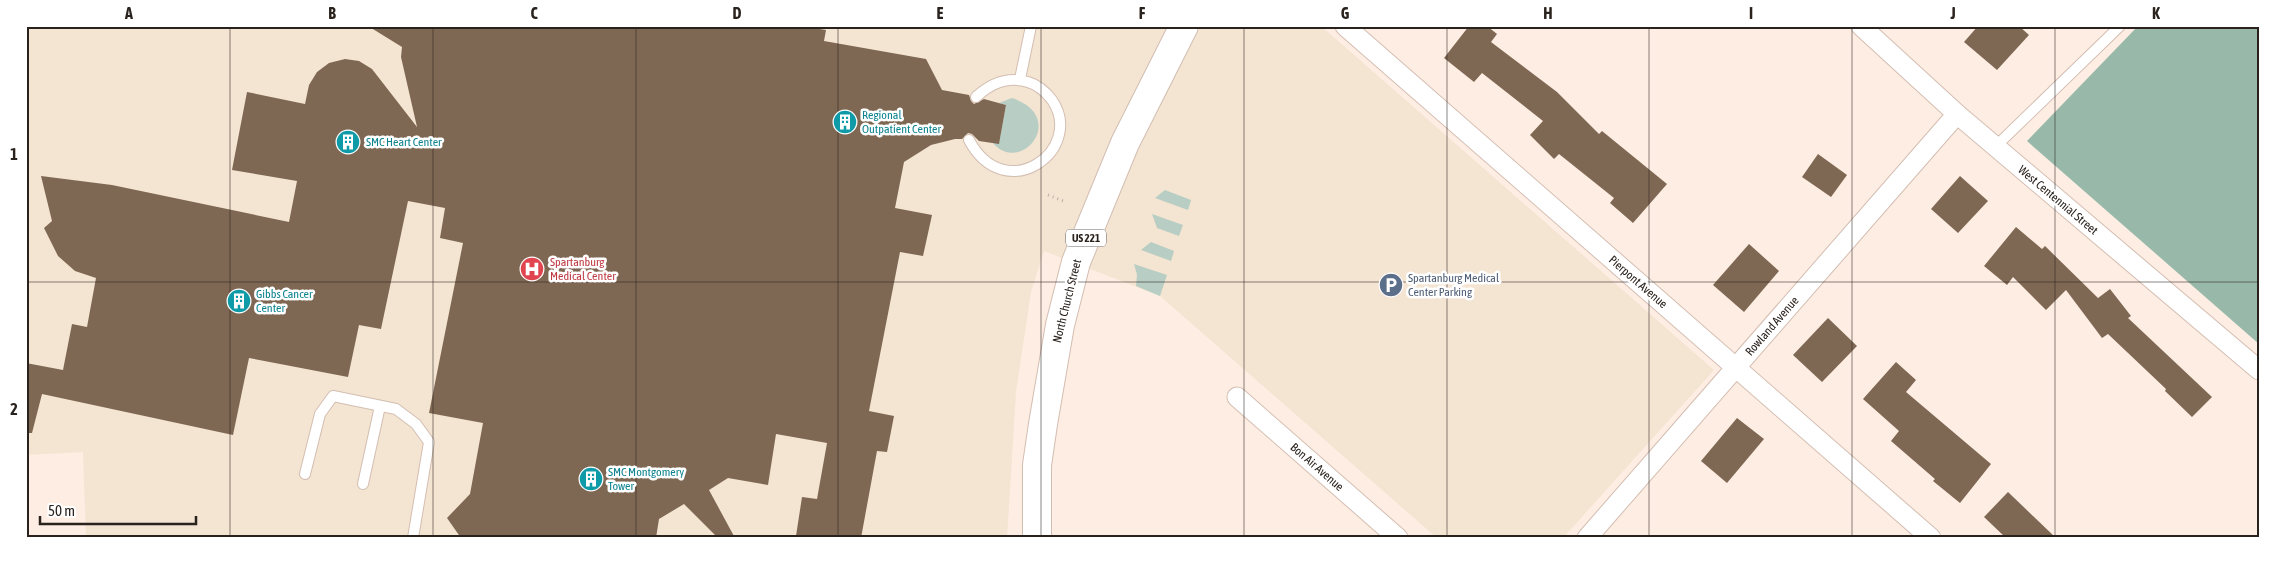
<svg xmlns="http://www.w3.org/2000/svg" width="2285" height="564" font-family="'Asap Condensed',sans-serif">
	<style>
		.education { fill: #f4e4d2 }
		.green { fill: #b8cdc3 }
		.forest { fill: #98b9a9 }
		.building { fill: #7f6853 }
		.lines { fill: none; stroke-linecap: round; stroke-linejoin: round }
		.service-casing { stroke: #d3beb2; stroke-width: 12 }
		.minor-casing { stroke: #d3beb2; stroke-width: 21 }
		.primary-casing { stroke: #d3beb2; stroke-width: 30 }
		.path { stroke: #bcaea6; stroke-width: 3; stroke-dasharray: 1 4; stroke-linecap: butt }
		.service { stroke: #fff; stroke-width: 10 }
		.minor { stroke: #fff; stroke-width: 19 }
		.primary { stroke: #fff; stroke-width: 28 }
		.grid { fill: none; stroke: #2a221d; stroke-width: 1; stroke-opacity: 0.55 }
		.labels { text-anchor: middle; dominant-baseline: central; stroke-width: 5; stroke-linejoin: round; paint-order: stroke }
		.shield { fill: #fff; stroke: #6a6461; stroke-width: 1 }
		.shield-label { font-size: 11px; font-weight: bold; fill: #2a221d }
		.culture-label { font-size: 12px; fill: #0d838f; stroke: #fff; text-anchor: start }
		.street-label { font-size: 12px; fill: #2a221d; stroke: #fff }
		.health-label { font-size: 12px; fill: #be3a42; stroke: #fff; text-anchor: start }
		.service-label { font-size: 12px; fill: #4e5e75; stroke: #fff; text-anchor: start }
		.neatline { fill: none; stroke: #2a221d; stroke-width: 2 }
		.grid-label { font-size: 16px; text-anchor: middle; font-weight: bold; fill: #2a221d }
	</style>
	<rect width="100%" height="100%" fill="#feede3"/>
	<path class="education" d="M26,26H1321L1714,370L1563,538H1437L1160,296L1044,251L1031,292L1016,392L1007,538H86L83,452L26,455Z"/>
	<g class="green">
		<path d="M1012,98C1069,117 1021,176 993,143H999L1006,105L999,103Z"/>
		<path d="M1165,190L1191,200L1188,210L1155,198Z"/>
		<path d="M1152,214L1183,225L1179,236L1157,228Z"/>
		<path d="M1151,242L1174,251L1171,261L1141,250Z"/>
		<path d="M1134,264L1167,275L1160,296L1136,286L1137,275Z"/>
	</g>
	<path class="forest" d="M2138,26H2259V344L2027,141Z"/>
	<g class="building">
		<path d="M368,26H802L826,30L824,41L926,59L942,90L969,95L971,101L974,104L984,99L1006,105L999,144L979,141L972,134L968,133L962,139H955L931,145L904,162L895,208L932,215L923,256L900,252L869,411L894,416L887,452L877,451L861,538H810L796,536L802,497L817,499L827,443L776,434L768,485L728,478L709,490L735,538H718L684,504L659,519L656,538H461L447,518L470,494L483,423L429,413L463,243L440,238L445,208L408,201L381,329L359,325L348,377L249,358L233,435L42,394L32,433H26V363L63,370L72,324L87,327L96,278L75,271L58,256L44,228L52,221L41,176L112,185L289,222L297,181L232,170L247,92L305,104L309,85L317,72L329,63L345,59L359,61L372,69L417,127L401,57L402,47Z"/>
		<path d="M1469,26H1487L1497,34L1491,42L1557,92L1599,134L1602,131L1667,184L1633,223L1610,203L1614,198L1559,154L1554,159L1530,135L1543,121L1482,73L1474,82L1444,58Z"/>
		<path d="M1978,26H2019L2029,35L1997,70L1964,42Z"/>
		<path d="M1818,154L1847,175L1831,197L1802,177Z"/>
		<path d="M1960,176L1988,201L1958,233L1931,209Z"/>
		<path d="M2016,227L2042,249L2045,246L2098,298L2110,289L2131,316L2128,318L2212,397L2192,417L2165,391L2166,389L2108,334L2102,338L2066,290L2046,310L2013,277L2007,285L1984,266Z"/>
		<path d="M1749,244L1779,271L1744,312L1713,285Z"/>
		<path d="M1828,318L1857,346L1822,382L1793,355Z"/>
		<path d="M1896,362L1916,380L1906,392L1991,464L1960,503L1933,481L1935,479L1891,441L1899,431L1863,399Z"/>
		<path d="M1737,418L1764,439L1727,483L1701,461Z"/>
		<path d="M2008,492L2056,538H2006L1984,517Z"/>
	</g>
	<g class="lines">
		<g class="service-casing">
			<g id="service">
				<path d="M1020,79L1031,26"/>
				<path d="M969,140C1005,208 1086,150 1052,100C1046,92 1038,85 1028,82C1007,76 991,83 976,97"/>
				<path d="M1995,147L2120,26"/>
				<path d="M305,474L320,414L333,396L396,409L416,424L429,442L413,538"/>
				<path d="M363,484L380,406"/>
			</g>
		</g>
		<g class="minor-casing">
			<g id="minor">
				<path d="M1345,26L1931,538"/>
				<path d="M1861,26L1957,114L2259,370"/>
				<path d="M1237,397L1398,538"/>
				<path d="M1587,538L1957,114"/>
			</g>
		</g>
		<g class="primary-casing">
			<path id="primary" d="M1037,538V465L1043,424L1060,325L1076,262L1125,143L1184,26"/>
		</g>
		<path class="path" d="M1048,195L1066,202"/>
		<use href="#service" class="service"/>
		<use href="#minor" class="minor"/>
		<use href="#primary" class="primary"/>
	</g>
	<path class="grid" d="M230,26V538M433,26V538M636,26V538M838,26V538M1041,26V538M1244,26V538M1447,26V538M1649,26V538M1852,26V538M2055,26V538M26,282H2259"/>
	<defs>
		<g id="building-disc" transform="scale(1.25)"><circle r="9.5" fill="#0f9aa8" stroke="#fff"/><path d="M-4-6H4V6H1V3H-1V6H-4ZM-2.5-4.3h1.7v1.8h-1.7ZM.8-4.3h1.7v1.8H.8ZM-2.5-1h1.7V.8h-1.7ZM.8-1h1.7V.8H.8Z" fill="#fff"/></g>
		<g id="hospital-disc" transform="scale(1.25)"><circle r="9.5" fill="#e0444e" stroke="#fff"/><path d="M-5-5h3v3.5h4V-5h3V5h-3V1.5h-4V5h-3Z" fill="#fff"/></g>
		<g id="parking-disc" transform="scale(1.25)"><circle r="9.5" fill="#5c6f8a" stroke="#fff"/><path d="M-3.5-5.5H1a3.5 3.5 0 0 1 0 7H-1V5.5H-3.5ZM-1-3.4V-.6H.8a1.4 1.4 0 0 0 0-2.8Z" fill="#fff"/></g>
	</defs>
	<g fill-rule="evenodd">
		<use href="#building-disc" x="845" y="122"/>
		<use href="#building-disc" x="348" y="142"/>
		<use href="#hospital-disc" x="532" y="269"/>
		<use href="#parking-disc" x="1391" y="285"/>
		<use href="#building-disc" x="239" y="301"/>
		<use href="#building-disc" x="591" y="479"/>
	</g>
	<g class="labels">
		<rect class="shield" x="1066" y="229.5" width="40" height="17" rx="4"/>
		<g class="shield-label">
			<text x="1086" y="238">US 221</text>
		</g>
		<g class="culture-label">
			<text x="862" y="115">Regional<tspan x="862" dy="14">Outpatient Center</tspan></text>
			<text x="366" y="142">SMC Heart Center</text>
			<text x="256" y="294">Gibbs Cancer<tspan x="256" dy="14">Center</tspan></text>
			<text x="608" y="472">SMC Montgomery<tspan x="608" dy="14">Tower</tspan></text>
		</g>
		<g class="street-label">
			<text transform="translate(2058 200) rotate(40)">West Centennial Street</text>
			<text transform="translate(1638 282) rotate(41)">Pierpont Avenue</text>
			<text transform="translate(1067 301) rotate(-76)">North Church Street</text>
			<text transform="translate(1772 326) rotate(-49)">Rowland Avenue</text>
			<text transform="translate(1317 467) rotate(41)">Bon Air Avenue</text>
		</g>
		<g class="health-label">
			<text x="550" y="262">Spartanburg<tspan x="550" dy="14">Medical Center</tspan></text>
		</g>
		<g class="service-label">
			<text x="1408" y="278">Spartanburg Medical<tspan x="1408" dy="14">Center Parking</tspan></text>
		</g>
	</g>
	<rect width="2285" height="564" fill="none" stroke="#ffffff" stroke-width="55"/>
	<path d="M40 516v8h156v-8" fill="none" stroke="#2a221d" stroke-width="2.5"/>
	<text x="48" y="516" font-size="15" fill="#2a221d" stroke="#ffffff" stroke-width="4" paint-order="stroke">50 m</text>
	<rect x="28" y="28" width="2230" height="508" class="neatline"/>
	<g class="grid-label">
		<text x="129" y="19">A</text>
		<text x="332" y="19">B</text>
		<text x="534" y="19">C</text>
		<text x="737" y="19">D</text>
		<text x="940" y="19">E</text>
		<text x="1142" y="19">F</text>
		<text x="1345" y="19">G</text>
		<text x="1548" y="19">H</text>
		<text x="1751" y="19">I</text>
		<text x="1953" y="19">J</text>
		<text x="2156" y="19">K</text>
		<text x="14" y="160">1</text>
		<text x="14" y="415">2</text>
	</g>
</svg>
